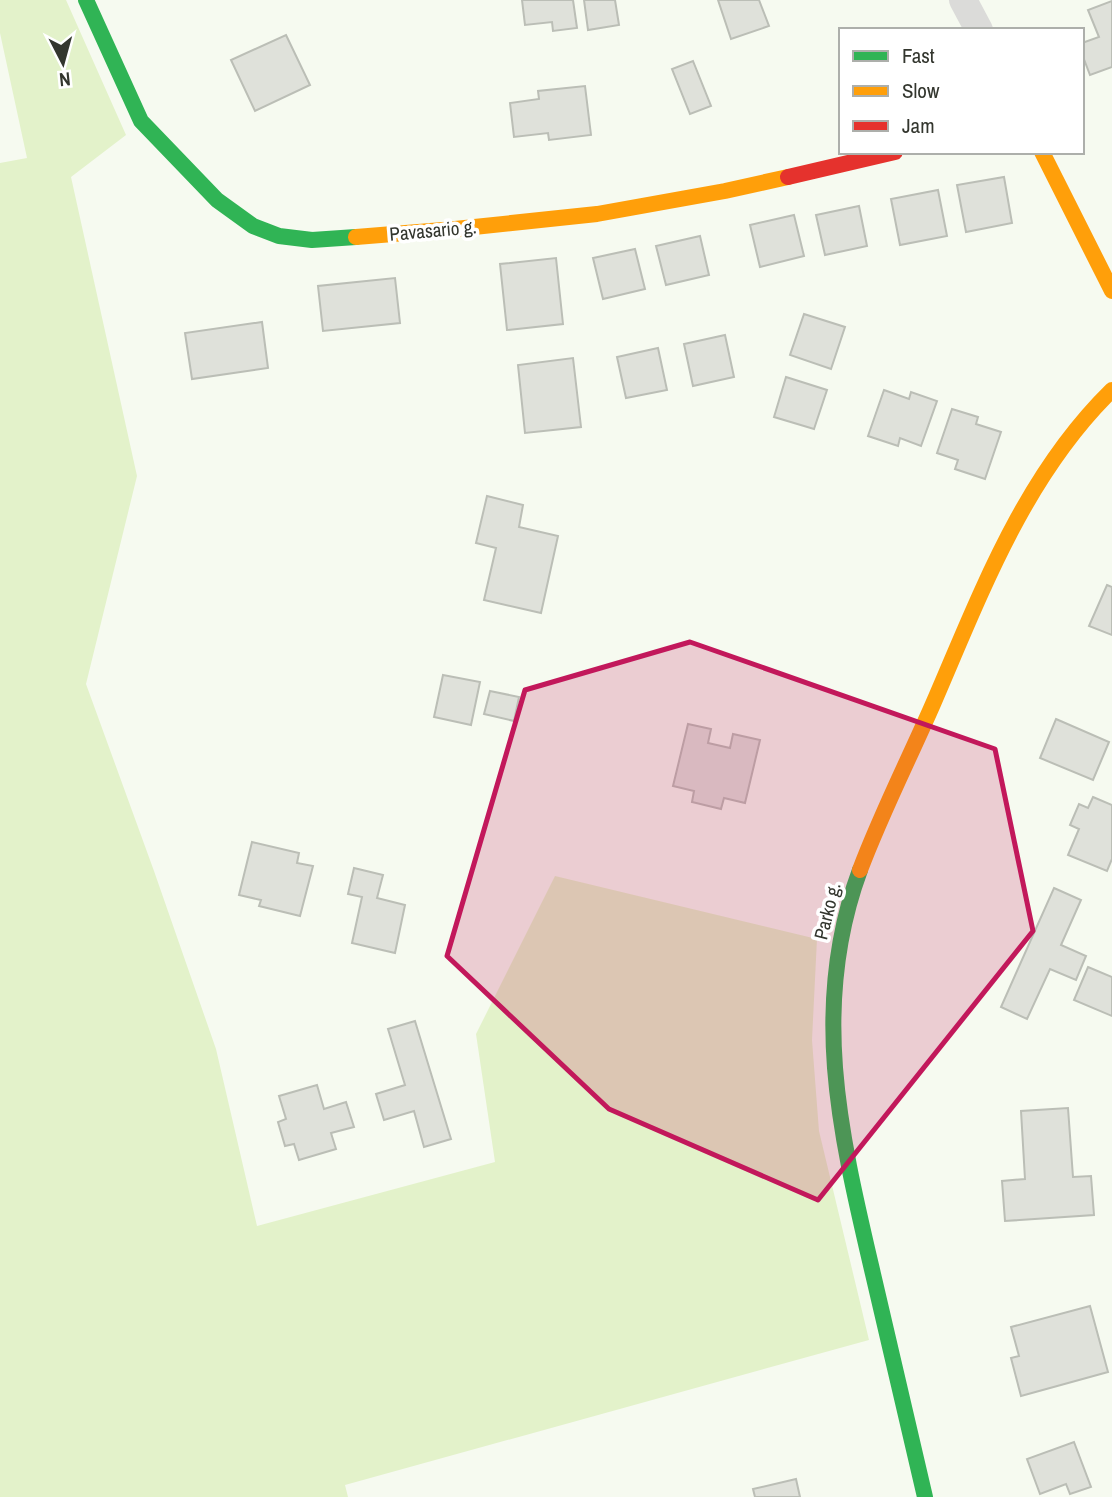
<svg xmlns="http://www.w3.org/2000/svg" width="1112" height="1497" font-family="'Archivo Narrow',sans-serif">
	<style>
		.green { fill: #e3f2ca }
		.building { fill: #dfe1da; stroke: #bbbeb6; stroke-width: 2 }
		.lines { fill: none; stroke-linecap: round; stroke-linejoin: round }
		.street { stroke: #dbdbd9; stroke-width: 28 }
		.fast { stroke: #30b455; stroke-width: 16 }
		.slow { stroke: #ff9f0a; stroke-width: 16 }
		.jam { stroke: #e5322d; stroke-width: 16 }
		.marked { fill: #c2185b; fill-opacity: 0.2; stroke: #c2185b; stroke-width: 5; stroke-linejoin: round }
		.labels { text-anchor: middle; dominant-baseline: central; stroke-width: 7; stroke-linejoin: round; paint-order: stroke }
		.street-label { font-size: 19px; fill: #33362e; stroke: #fff }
	</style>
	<rect width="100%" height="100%" fill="#f6faf0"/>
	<path class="green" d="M0,0H66L126,135L71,177L137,476L86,684L154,871L216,1049L257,1226L495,1162L476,1034L555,876L817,939L812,1040L819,1131L869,1340L345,1485L348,1497H0V163L27,158L0,33Z"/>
	<g class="building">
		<path d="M522,0H573L577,28L553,31L552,22L525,25Z"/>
		<path d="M584,0H615L619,25L588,30Z"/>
		<path d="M718,0H759L769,26L731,39Z"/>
		<path d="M1112,1V67L1090,75L1082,54V43L1099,37L1088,10Z"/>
		<path d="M286,35L310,85L255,111L231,60Z"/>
		<path d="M693,61L711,106L690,114L672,69Z"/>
		<path d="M585,86L591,135L549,140L548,133L514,137L510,103L539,99L538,91Z"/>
		<path d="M1004,177L1012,223L966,232L957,185Z"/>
		<path d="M938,190L947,236L900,245L891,199Z"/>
		<path d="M859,206L867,246L825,255L816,215Z"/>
		<path d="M794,215L804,256L760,267L750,225Z"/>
		<path d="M700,236L709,275L666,285L656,246Z"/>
		<path d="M635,249L645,289L603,299L593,258Z"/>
		<path d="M556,258L563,324L507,330L500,264Z"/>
		<path d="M395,278L400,323L323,331L318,286Z"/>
		<path d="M804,314L845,327L831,369L790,355Z"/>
		<path d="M262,322L268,368L192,379L185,333Z"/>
		<path d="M725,335L734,377L693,386L684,344Z"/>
		<path d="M658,348L667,390L626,398L617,357Z"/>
		<path d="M573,358L581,427L525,433L518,365Z"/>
		<path d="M786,377L827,390L814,429L774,417Z"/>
		<path d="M884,390L909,399L911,392L937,401L921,446L900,438L898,446L868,436Z"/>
		<path d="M952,409L978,417L976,424L1001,432L985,479L955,469L958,460L937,453Z"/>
		<path d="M487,496L523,505L519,527L558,536L541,613L484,600L496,548L476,543Z"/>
		<path d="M1107,585L1112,587V635L1089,626Z"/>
		<path d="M443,675L480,682L471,725L434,717Z"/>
		<path d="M490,691L519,697L514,721L484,714Z"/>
		<path d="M1056,719L1109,742L1093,780L1040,758Z"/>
		<path d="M688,724L711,729L708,743L730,748L733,734L760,740L745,803L724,798L721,809L692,802L694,791L673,786Z"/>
		<path d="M1093,797L1112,805V859L1107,871L1068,855L1079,829L1070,825L1079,804L1088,808Z"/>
		<path d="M252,842L299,853L297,863L313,866L300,916L259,906L261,900L239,895Z"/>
		<path d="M354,868L383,875L377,898L405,905L395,953L352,943L362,897L348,894Z"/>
		<path d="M1054,888L1081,900L1061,945L1086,956L1076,980L1050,969L1027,1019L1001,1007Z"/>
		<path d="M1088,967L1112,977V1016L1074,1000Z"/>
		<path d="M415,1021L451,1139L424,1147L414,1111L384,1120L376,1094L405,1085L388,1029Z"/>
		<path d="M317,1085L324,1109L346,1102L354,1127L331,1133L336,1149L299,1160L294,1144L285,1146L278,1122L286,1119L279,1096Z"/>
		<path d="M1068,1108L1073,1177L1091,1176L1094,1215L1005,1221L1002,1181L1025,1179L1021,1111Z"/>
		<path d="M1090,1306L1108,1372L1021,1396L1011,1358L1019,1356L1011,1327Z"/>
		<path d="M1074,1442L1091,1487L1070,1494L1066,1484L1040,1494L1027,1459Z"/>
		<path d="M796,1479L800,1497H755L753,1489Z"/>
	</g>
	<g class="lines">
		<path class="street" d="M963,0L979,30"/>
		<g class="fast">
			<path d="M86,0L141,121L217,200L253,226L279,236L312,240L356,237"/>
			<path d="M860,870C809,1008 841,1137 873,1274C890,1348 908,1423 925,1497"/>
		</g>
		<g class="slow">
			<path d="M1042,152L1112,291"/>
			<path d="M356,237L455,229L597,214L725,191L788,177"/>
			<path d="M860,870C881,814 909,759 933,704C981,593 1024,476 1112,390"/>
		</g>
		<path class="jam" d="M788,177L895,152"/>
	</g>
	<path class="marked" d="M690,642L995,749L1033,931L818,1200L609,1109L447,956L525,690Z"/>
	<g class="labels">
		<g class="street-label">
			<text transform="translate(433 230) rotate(-5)">Pavasario g.</text>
			<text transform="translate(827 911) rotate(-76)">Parko g.</text>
		</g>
	</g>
	<rect x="839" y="28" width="245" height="126" fill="#ffffff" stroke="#adafab" stroke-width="2"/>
	<rect x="853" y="51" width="35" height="10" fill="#30b455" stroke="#adafab" stroke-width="2"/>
	<text x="902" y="63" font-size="21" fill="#33362e">Fast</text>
	<rect x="853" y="86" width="35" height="10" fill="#ff9f0a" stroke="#adafab" stroke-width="2"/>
	<text x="902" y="98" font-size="21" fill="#33362e">Slow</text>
	<rect x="853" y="121" width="35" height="10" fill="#e5322d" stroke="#adafab" stroke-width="2"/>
	<text x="902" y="133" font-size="21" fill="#33362e">Jam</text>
	<g transform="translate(63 63) rotate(174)" stroke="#ffffff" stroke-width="5" paint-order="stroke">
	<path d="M0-5L12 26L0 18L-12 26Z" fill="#33362e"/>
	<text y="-10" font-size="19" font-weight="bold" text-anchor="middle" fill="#33362e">N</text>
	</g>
</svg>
